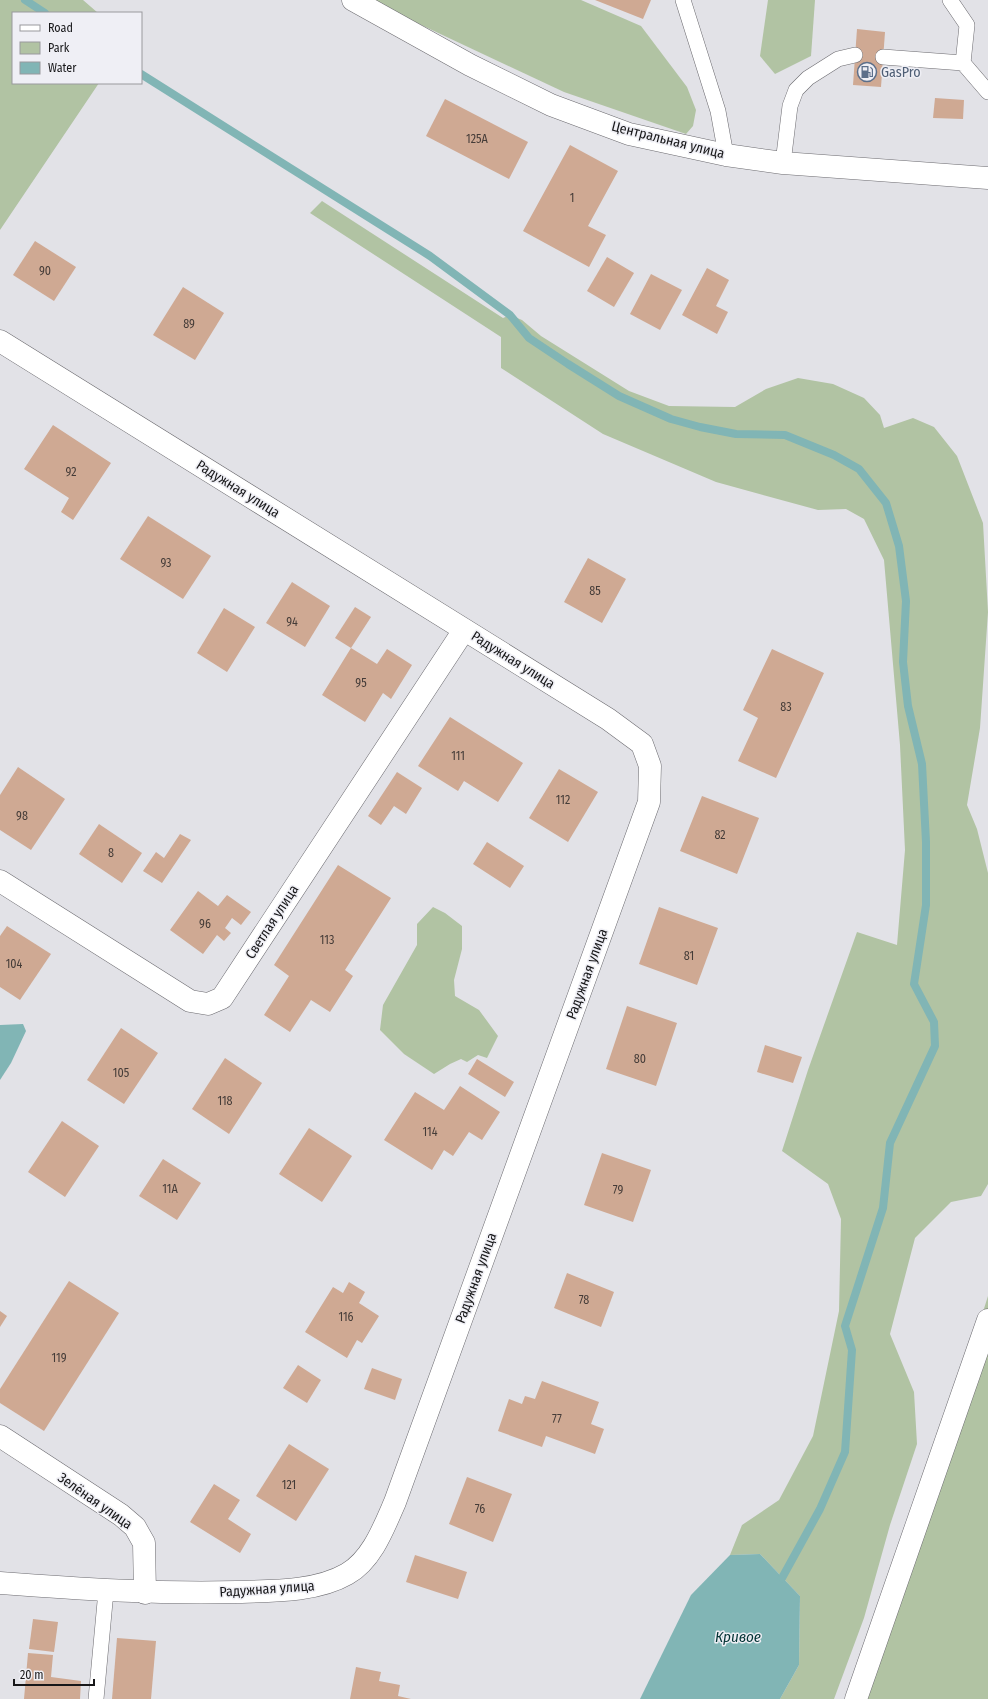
<svg xmlns="http://www.w3.org/2000/svg" width="988" height="1699" font-family="'Fira Sans Condensed',sans-serif">
	<style>
		.green { fill: #b1c3a3 }
		.water { fill: #81b5b5 }
		.lines { fill: none; stroke-linecap: round; stroke-linejoin: round }
		.stream { stroke: #81b5b5; stroke-width: 8 }
		.building { fill: #cfa993 }
		.service-casing { stroke: #6c6b70; stroke-width: 16 }
		.minor-casing { stroke: #6c6b70; stroke-width: 23 }
		.service { stroke: #fff; stroke-width: 15 }
		.minor { stroke: #fff; stroke-width: 22 }
		.labels { text-anchor: middle; dominant-baseline: central; stroke-width: 3; stroke-linejoin: round; paint-order: stroke }
		.number-label { font-size: 12px; fill: #453c38 }
		.service-label { font-size: 14px; fill: #4e5e75; stroke: #efeff5; text-anchor: start }
		.street-label { font-size: 14px; fill: #171719; stroke: #efeff5 }
		.water-label { font-size: 15px; font-style: italic; fill: #003233; stroke: #efeff5 }
	</style>
	<rect width="100%" height="100%" fill="#e2e2e7"/>
	<g class="green">
		<path d="M0,0H83L98,13H13V83H99L0,230Z"/>
		<path d="M373,0H581L641,26L687,87L696,110L693,126L686,134L564,92L417,23Z"/>
		<path d="M768,0H815L811,56L775,74L760,56Z"/>
		<path d="M322,201L503,318L510,315L522,320L541,336L629,391L669,406L735,407L766,389L798,378L833,384L864,398L880,415L884,428L913,418L934,427L957,456L983,523L988,612L980,728L967,805L977,829L988,873V1184L981,1196L951,1202L915,1238L890,1334L914,1392L917,1444L890,1525L864,1618L834,1699H780L799,1665L800,1596L760,1554L730,1555L742,1525L779,1500L813,1436L839,1311L841,1219L828,1184L782,1151L808,1070L857,932L897,945L905,850L900,745L884,560L864,519L846,509L818,510L716,482L603,434L501,368V337L310,213Z"/>
		<path d="M433,907L445,913L462,926V949L454,980L455,996L479,1010L498,1036L487,1058L478,1055L467,1062L461,1059L450,1064L434,1074L404,1054L380,1030L383,1005L417,945V924Z"/>
		<path d="M988,1296V1699H856L917,1519Z"/>
	</g>
	<g class="water">
		<path d="M23,1024L26,1031L11,1063L0,1080V1025Z"/>
		<path d="M760,1554L800,1596L799,1665L780,1699H640L691,1595L730,1555Z"/>
	</g>
	<g class="lines">
		<g class="stream">
			<path d="M25,0L45,13"/>
			<path d="M141,74L430,256L510,315L529,338L568,364L619,396L671,419L700,427L736,434L785,435L834,455L859,469L886,503L899,546L906,601L903,662L908,706L922,764L926,842V905L914,984L934,1022L935,1046L890,1143L883,1208L845,1326L852,1350L845,1452L820,1509L782,1578"/>
		</g>
	</g>
	<g class="building">
		<path d="M595,0H651L643,19Z"/>
		<path d="M857,29L885,32L881,87L853,85Z"/>
		<path d="M935,98L964,100L963,119L933,118Z"/>
		<path d="M445,99L528,142L509,179L426,136Z"/>
		<path d="M570,145L618,171L588,226L606,235L589,267L523,231Z"/>
		<path d="M35,241L76,267L54,301L13,275Z"/>
		<path d="M607,257L634,273L614,307L587,291Z"/>
		<path d="M707,268L729,280L716,306L728,312L717,334L682,315Z"/>
		<path d="M651,274L682,290L660,330L630,314Z"/>
		<path d="M183,287L224,313L195,360L153,335Z"/>
		<path d="M53,425L111,463L73,520L61,512L69,498L24,469Z"/>
		<path d="M148,516L211,556L183,599L120,559Z"/>
		<path d="M588,558L626,579L602,623L564,602Z"/>
		<path d="M292,582L330,606L305,647L266,623Z"/>
		<path d="M355,607L371,617L351,648L335,638Z"/>
		<path d="M224,608L255,627L227,672L197,653Z"/>
		<path d="M351,648L377,664L387,649L412,665L391,699L383,693L365,722L322,695Z"/>
		<path d="M772,649L824,673L776,778L738,761L758,718L743,710Z"/>
		<path d="M450,717L523,763L498,802L464,781L458,791L418,766Z"/>
		<path d="M18,767L65,799L31,850L0,830V795Z"/>
		<path d="M559,769L598,792L568,842L529,818Z"/>
		<path d="M397,772L422,788L406,814L394,806L381,825L368,816Z"/>
		<path d="M702,796L759,818L737,874L680,851Z"/>
		<path d="M99,824L142,853L122,883L79,854Z"/>
		<path d="M180,834L191,840L162,883L143,871L156,852L164,858Z"/>
		<path d="M487,842L524,866L510,888L473,864Z"/>
		<path d="M338,865L391,898L345,970L353,976L330,1012L311,1000L290,1032L264,1015L289,976L274,965Z"/>
		<path d="M198,891L218,906L227,895L251,912L241,925L232,918L225,928L231,933L224,941L217,935L203,954L170,930Z"/>
		<path d="M659,907L718,928L697,985L639,964Z"/>
		<path d="M7,926L51,954L20,1000L0,987V936Z"/>
		<path d="M627,1006L677,1023L656,1086L606,1069Z"/>
		<path d="M121,1028L158,1053L124,1104L87,1080Z"/>
		<path d="M765,1045L802,1057L793,1083L757,1072Z"/>
		<path d="M225,1058L262,1083L229,1134L192,1109Z"/>
		<path d="M477,1059L514,1082L505,1097L468,1074Z"/>
		<path d="M460,1086L500,1112L482,1140L469,1132L453,1156L444,1150L432,1170L384,1140L415,1092L444,1110Z"/>
		<path d="M62,1121L99,1146L65,1197L28,1172Z"/>
		<path d="M309,1128L352,1156L322,1202L279,1174Z"/>
		<path d="M602,1153L651,1170L633,1222L584,1205Z"/>
		<path d="M163,1159L201,1183L177,1220L139,1196Z"/>
		<path d="M567,1273L614,1292L601,1327L554,1308Z"/>
		<path d="M69,1281L119,1313L44,1431L0,1403V1389Z"/>
		<path d="M349,1282L365,1292L359,1303L379,1316L362,1343L357,1340L347,1358L305,1332L333,1287L343,1293Z"/>
		<path d="M0,1311L7,1316L0,1327Z"/>
		<path d="M298,1365L321,1380L307,1403L283,1388Z"/>
		<path d="M372,1368L402,1379L395,1400L364,1389Z"/>
		<path d="M542,1381L599,1402L591,1424L604,1429L595,1454L546,1436L542,1447L498,1431L509,1399L522,1404L525,1396L535,1399Z"/>
		<path d="M289,1444L329,1469L296,1521L256,1496Z"/>
		<path d="M467,1477L512,1494L493,1542L449,1524Z"/>
		<path d="M214,1484L240,1500L228,1519L251,1534L240,1553L190,1522Z"/>
		<path d="M415,1555L467,1572L458,1599L406,1582Z"/>
		<path d="M33,1619L58,1622L54,1652L29,1649Z"/>
		<path d="M117,1638L156,1641L151,1699H112Z"/>
		<path d="M28,1653L53,1655L51,1677L81,1681L80,1699H24Z"/>
		<path d="M356,1667L381,1672L379,1681L400,1685L398,1696L411,1699H350Z"/>
	</g>
	<g class="lines">
		<g class="service-casing">
			<g id="service">
				<path d="M683,0L718,111L726,155"/>
				<path d="M950,0L967,25L963,63"/>
				<path d="M883,57L963,63L988,92"/>
				<path d="M783,163L790,106L796,90L808,78L838,59L855,55"/>
				<path d="M96,1699L106,1591"/>
			</g>
		</g>
		<g class="minor-casing">
			<g id="minor">
				<path d="M353,0L470,65L551,105L629,134L726,155L783,163L988,178"/>
				<path d="M0,341L608,719L642,744L650,766L649,802L395,1502C384,1527 372,1560 347,1574C316,1592 271,1591 237,1592C158,1594 79,1589 0,1583"/>
				<path d="M0,881L190,1001L208,1004L222,998L464,630"/>
				<path d="M0,1436L121,1515L135,1527L144,1543L145,1593"/>
				<path d="M856,1699L988,1320"/>
			</g>
		</g>
		<use href="#service" class="service"/>
		<use href="#minor" class="minor"/>
	</g>
	<defs>
		<g id="fuel-ring" transform="scale(1)"><circle r="9.5" fill="#efeff5" stroke="#5c6f8a" stroke-width="1.5"/><path d="M-5.5-6h7V0h2V4h1.3V-2.5L3-4.5l.8-.8L6-3V5H2.5V1h-1V6h-7ZM-4.2-4.7v3.2H.2V-4.7Z" fill="#5c6f8a"/></g>
	</defs>
	<g fill-rule="evenodd">
		<use href="#fuel-ring" x="867" y="72"/>
	</g>
	<g class="labels">
		<g class="number-label">
			<text x="477" y="139">125А</text>
			<text x="572" y="198">1</text>
			<text x="45" y="271">90</text>
			<text x="189" y="324">89</text>
			<text x="71" y="472">92</text>
			<text x="166" y="563">93</text>
			<text x="595" y="591">85</text>
			<text x="292" y="622">94</text>
			<text x="361" y="683">95</text>
			<text x="786" y="707">83</text>
			<text x="458" y="756">111</text>
			<text x="563" y="800">112</text>
			<text x="22" y="816">98</text>
			<text x="720" y="835">82</text>
			<text x="111" y="853">8</text>
			<text x="205" y="924">96</text>
			<text x="327" y="940">113</text>
			<text x="689" y="956">81</text>
			<text x="14" y="964">104</text>
			<text x="640" y="1059">80</text>
			<text x="121" y="1073">105</text>
			<text x="225" y="1101">118</text>
			<text x="430" y="1132">114</text>
			<text x="170" y="1189">11А</text>
			<text x="618" y="1190">79</text>
			<text x="584" y="1300">78</text>
			<text x="346" y="1317">116</text>
			<text x="59" y="1358">119</text>
			<text x="557" y="1419">77</text>
			<text x="289" y="1485">121</text>
			<text x="480" y="1509">76</text>
		</g>
		<g class="service-label">
			<text x="881" y="72">GasPro</text>
		</g>
		<g class="street-label">
			<text transform="translate(668 140) rotate(14)">Центральная улица</text>
			<text transform="translate(238 489) rotate(32)">Радужная улица</text>
			<text transform="translate(513 660) rotate(32)">Радужная улица</text>
			<text transform="translate(272 922) rotate(-57)">Светлая улица</text>
			<text transform="translate(587 974) rotate(-70)">Радужная улица</text>
			<text transform="translate(476 1278) rotate(-70)">Радужная улица</text>
			<text transform="translate(95 1501) rotate(35)">Зелёная улица</text>
			<text transform="translate(267 1589) rotate(-4)">Радужная улица</text>
		</g>
		<g class="water-label">
			<text x="738" y="1637">Кривое</text>
		</g>
	</g>
	<rect x="12" y="12" width="130" height="72" fill="#efeff5" stroke="#99999d"/>
	<rect x="20" y="25" width="20" height="6" fill="#ffffff" stroke="#99999d"/>
	<text x="48" y="32" font-size="12" fill="#171719">Road</text>
	<rect x="20" y="42" width="20" height="12" fill="#b1c3a3" stroke="#99999d"/>
	<text x="48" y="52" font-size="12" fill="#171719">Park</text>
	<rect x="20" y="62" width="20" height="12" fill="#81b5b5" stroke="#99999d"/>
	<text x="48" y="72" font-size="12" fill="#171719">Water</text>
	<path d="M14 1679v6h80v-6" fill="none" stroke="#171719" stroke-width="2"/>
	<text x="20" y="1679" font-size="12" fill="#171719" stroke="#efeff5" stroke-width="3" paint-order="stroke">20 m</text>
</svg>
